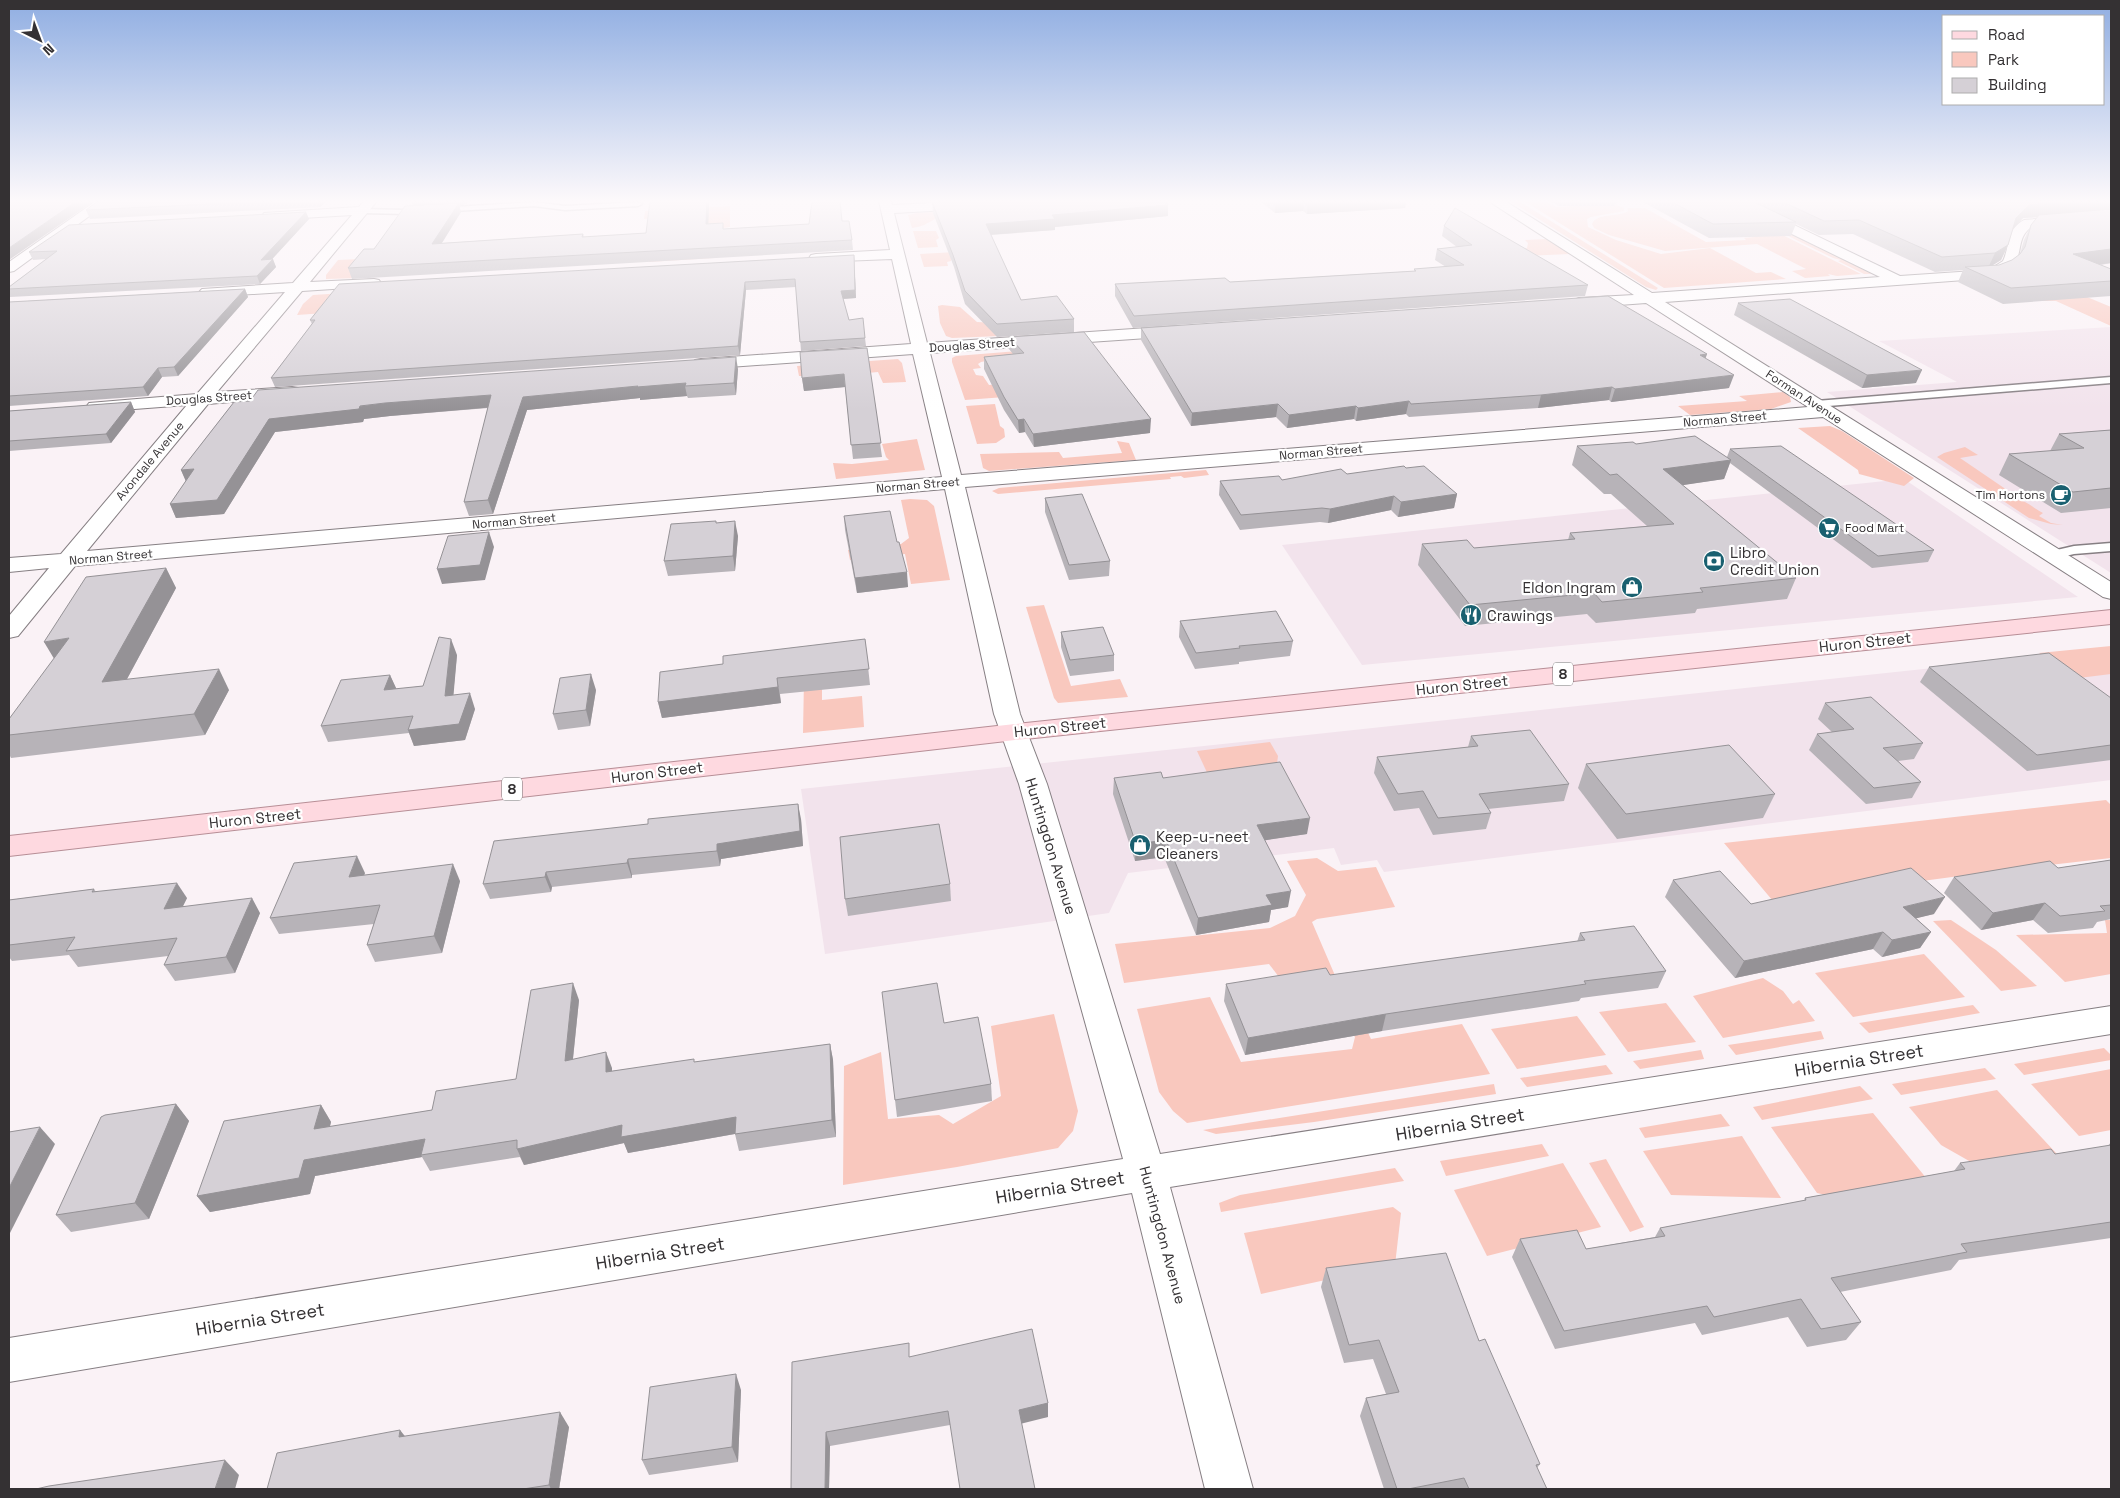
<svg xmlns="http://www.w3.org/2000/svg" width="2120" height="1498" font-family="'Space Grotesk',sans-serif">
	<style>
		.built { fill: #f2e3ec }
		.green { fill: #f9c8be }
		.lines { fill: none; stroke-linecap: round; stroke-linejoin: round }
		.service-casing { stroke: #867f83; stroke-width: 3 }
		.minor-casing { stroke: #867f83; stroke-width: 2 }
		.primary-casing { stroke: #b78e96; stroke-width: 2 }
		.service { fill: #fff; fill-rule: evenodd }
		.minor { fill: #fff; fill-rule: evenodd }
		.primary { fill: #fed9e0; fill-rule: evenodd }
		.wall { fill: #b7b3b8; fill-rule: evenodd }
		.shaded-wall { fill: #959296 }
		.building { fill: #d5d0d6; stroke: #959296 }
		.labels { text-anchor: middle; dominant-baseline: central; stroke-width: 4.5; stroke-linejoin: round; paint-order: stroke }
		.far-street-label { font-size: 12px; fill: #343133; stroke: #fff }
		.far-poi-label { font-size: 12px; fill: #343133; stroke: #fff; text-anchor: end }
		.shield { fill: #fff; stroke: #716f70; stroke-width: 1 }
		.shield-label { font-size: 14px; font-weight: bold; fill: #343133 }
		.poi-label { font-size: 15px; fill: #343133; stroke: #fff; text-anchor: start }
		.street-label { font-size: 15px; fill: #343133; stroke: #fff }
		.near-street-label { font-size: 18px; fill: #343133; stroke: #fff }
	</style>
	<rect width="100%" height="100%" fill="#faf2f6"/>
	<g class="built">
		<path d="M2111,327V573L1827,392L1957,382L1879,341Z"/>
		<path d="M1904,479L2078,597L1362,665L1282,545Z"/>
		<path d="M2111,649V780L1384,872L1377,860L1341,865L1334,848L1128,873L1109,913L825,954L801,789Z"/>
	</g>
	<g class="green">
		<path d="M1510,201H1519L1658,288L1656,290L1646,287Z"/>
		<path d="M1524,201H1545L1556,207L1614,204L1624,208V211L1591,217L1587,219L1588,227L1616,240L1661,254L1710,248L1756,273L1771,272L1786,279L1664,288Z"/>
		<path d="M1714,201L1861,274L1837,276L1828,274L1830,276L1805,278L1792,271L1806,269L1757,244L1665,251L1609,235L1594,228L1592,224C1597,212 1618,218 1628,211L1627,208H1645L1706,242L1746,240L1744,238L1754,237Z"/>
		<path d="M1717,201H1724L1872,274H1864L1838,261L1841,260L1833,258Z"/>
		<path d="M730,206V227L697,232L714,258L649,262L653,218L644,219L645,211Z"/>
		<path d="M1005,208L943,216C929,220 928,226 912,228L908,215L916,213Z"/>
		<path d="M913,231H936L939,238L936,240L938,247L918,248Z"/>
		<path d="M1547,239L1570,254L1524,256L1496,250L1527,248L1528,243L1525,240Z"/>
		<path d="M991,250L951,259V261L947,262L948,266L924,267L920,254Z"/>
		<path d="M360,259L359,278L326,279V275L338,260Z"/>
		<path d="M2056,284L2111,307V326L2056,301H2038Z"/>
		<path d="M390,290L325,313L297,315L303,304L313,295Z"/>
		<path d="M942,305L960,307L977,322L998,323L1024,335L952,338L946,336L940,323L938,306Z"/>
		<path d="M1053,348L981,362L978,364L981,368L973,369L976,375L983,376L989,385L1028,382L1031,395L965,400L952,362V358L956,356Z"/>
		<path d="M898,359L902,363L906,382L883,383L878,372L836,376H799L797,366Z"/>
		<path d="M1783,392L1790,397L1791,402L1771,409L1690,415L1678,406L1747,401L1739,396Z"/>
		<path d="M995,404L1000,426L1004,429L1005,437L996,443L977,444L966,406Z"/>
		<path d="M1830,426L1842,431L1914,478L1904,486L1859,474L1858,470L1798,428Z"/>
		<path d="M917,439L925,470L836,479L833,463L852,464L889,460L886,457L882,444Z"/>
		<path d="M1117,441L1129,443L1136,460L989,471L983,468L980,454L1059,452L1063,458L1122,453Z"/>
		<path d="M1965,447L1978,455L1960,458L2007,490C2011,502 2015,498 2025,502C2031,505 2037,510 2043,513L2039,516L2051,523L2063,525L2051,524L2029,518L1937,457L1944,453Z"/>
		<path d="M1206,470L1209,475L1184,478L1181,476L1170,477L1171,479L998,494L992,491L999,488Z"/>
		<path d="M910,499L927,500L934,506L950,580L911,584L905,554L850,560L848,550L901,544L909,538L901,500Z"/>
		<path d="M1044,605L1071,686L1120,679L1128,697L1058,703L1054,698L1026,607Z"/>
		<path d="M2111,646V674L2079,678L2062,670L2039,653Z"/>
		<path d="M822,677V700L862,696L864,727L803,733L804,679Z"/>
		<path d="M1270,742L1278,756L1276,771L1210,779L1197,751Z"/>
		<path d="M2106,800L2111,805V858L1997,871L1773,901L1724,843Z"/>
		<path d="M1317,858L1338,871L1376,867L1395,907L1317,919L1312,922L1343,994L1350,995L1371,1039L1462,1024L1490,1074L1187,1123L1173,1111L1159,1092L1137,1009L1210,997L1241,1062L1352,1049L1355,1037L1349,1028L1282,981L1269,964L1124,983L1115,944L1270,928L1295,916L1306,895L1287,861Z"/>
		<path d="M1951,920L1996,950L2037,986L2001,991L1933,921Z"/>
		<path d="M2105,920H2111V974L2065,982L2016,935L2107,933Z"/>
		<path d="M1924,954L1965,997L1853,1017L1815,973Z"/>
		<path d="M1763,978L1783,991L1793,1004L1799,1000L1815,1021L1723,1038L1693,996Z"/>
		<path d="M1666,1003L1696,1042L1628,1052L1599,1012Z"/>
		<path d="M1973,1005L1980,1013L1869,1033L1859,1023Z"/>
		<path d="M1054,1014L1078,1111L1073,1131L1058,1148L957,1167L843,1185L844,1066L881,1052L888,1119L939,1115L953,1124L1001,1096L991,1026Z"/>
		<path d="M1577,1016L1606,1055L1517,1069L1491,1029Z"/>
		<path d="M1821,1031L1824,1039L1736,1055L1728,1045Z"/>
		<path d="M2104,1048L2111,1055V1060L2024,1075L2014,1064Z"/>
		<path d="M1701,1050L1704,1059L1640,1069L1633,1061Z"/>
		<path d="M1606,1065L1613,1074L1527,1087L1520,1078Z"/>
		<path d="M1985,1068L1996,1079L1901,1095L1892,1084Z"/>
		<path d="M2111,1069V1130L2079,1136L2031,1084Z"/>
		<path d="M1494,1084L1496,1094L1314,1122L1216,1134L1203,1130Z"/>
		<path d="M1860,1086L1873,1099L1762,1120L1753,1107Z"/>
		<path d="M1997,1090L2071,1169L1985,1170L1941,1145L1909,1107Z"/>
		<path d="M1873,1113L1981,1245L1848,1200L1817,1193L1771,1127Z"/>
		<path d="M1721,1114L1730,1126L1645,1138L1639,1128Z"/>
		<path d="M1742,1136L1781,1198L1671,1195L1643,1151Z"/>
		<path d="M1542,1144L1549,1156L1446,1176L1440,1161Z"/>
		<path d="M1606,1159L1644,1227L1630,1232L1589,1163Z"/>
		<path d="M1563,1163L1601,1227L1487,1256L1454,1190Z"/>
		<path d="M1395,1168L1404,1181L1221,1212L1219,1203L1240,1195Z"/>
		<path d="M1393,1207L1401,1213L1395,1265L1261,1294L1244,1233Z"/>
	</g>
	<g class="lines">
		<g class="service-casing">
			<g id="service">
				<path d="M534,202L565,206L638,202L642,204L638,206L565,210L534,206L407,214L362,213L358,211L362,209L407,210Z"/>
				<path d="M2111,377V383L1816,407L1811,404L1816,401Z"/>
				<path d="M2111,543V551L2074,554L2053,559L2046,555L2048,552L2074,546Z"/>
			</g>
		</g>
		<g class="minor-casing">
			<g id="minor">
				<path d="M96,201H110L14,271L9,272V262Z"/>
				<path d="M364,201H377L310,282L374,279L379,280L381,283L379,286L302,291L217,392L292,387L298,388L301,392L298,396L208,404L87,551L942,477L913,354L701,369L695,368L692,364L695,360L701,359L911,344L892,259L816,262L811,261L809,258L811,255L816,254L890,250L879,201H891L892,205L974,201H1049L1043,205L894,213L927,343L1177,326L1183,328L1185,331L1183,334L1177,336L930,353L961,475L1808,407L1646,303L1579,308L1574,306L1571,303L1574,300L1579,298L1634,295L1493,204L1491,201H1505L1652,293L1880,277L1730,204L1728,201H1744L1900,276L1989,270L2003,261C2011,244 2005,231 2024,220L2111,213V221L2032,227C2010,240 2032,268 1992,278L1665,302L2111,582V599L2103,597L1823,417L965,487L1020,714L1047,784L1160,1154L2111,1006V1034L1170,1187L1253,1489H1205L1132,1193L9,1382V1338L1123,1159L1019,784L994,714L945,489L75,566L18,636L9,638V616L49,568L9,572V558L61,554L187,405L95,412L89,411L86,407L89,403L197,394L285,292L207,297L202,295L199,292L202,289L293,283L352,215L269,220L262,216L264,213L359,207Z"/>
			</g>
		</g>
		<g class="primary-casing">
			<path id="primary" d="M2111,610V624L1015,740L9,856V836L1015,724Z"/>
		</g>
		<use href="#service" class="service"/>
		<use href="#minor" class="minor"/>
		<use href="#primary" class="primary"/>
	</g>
	<g class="wall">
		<path d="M98,201H326L320,207L90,219L86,210Z"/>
		<path d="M411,201H469L466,204L459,205L461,212L442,243L583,234L584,237L646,233L709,201L708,224L723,229L809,224L842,221L852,240L853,250L352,279L348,268L374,249L413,205Z"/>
		<path d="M1260,201H1406L1405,208L1307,214L1303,211L1275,213Z"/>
		<path d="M1550,201H1617L1615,206H1559Z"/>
		<path d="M1641,201H2111V263L2101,265L2111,269V296L2003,304L1958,282L1963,270L1935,272L1853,234L1819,235L1796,224L1791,236L1709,238ZM2037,217L2031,225L2024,240L2020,254L2012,260L1999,265H1993L2001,260L2008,245L2013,229L2023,218Z"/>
		<path d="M932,202L1168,216L1055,227V230L991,235L1021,300L1074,319V332L997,337L965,304L954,267L933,213Z"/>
		<path d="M309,219L272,259L276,267L260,284L10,297L9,294V287L46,259L33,260L29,252Z"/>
		<path d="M1444,226L1588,285L1585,296L1133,328L1115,296V284L1230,282L1414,271V269L1446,267L1435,260L1437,249L1457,247L1442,236Z"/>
		<path d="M854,255L856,298L843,299L849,320L865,338L866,346L801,351L796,287L746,290L740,355L275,387L271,378L312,324L310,320Z"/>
		<path d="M245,289L248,297L178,376L162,377L148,396L9,406V302Z"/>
		<path d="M1738,303L1916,383L1862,388L1734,315Z"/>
		<path d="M1141,328L1707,354L1705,358L1729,388L1611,402L1609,400L1538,408L1409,417L1406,414L1356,421L1354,419L1287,428L1276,417L1191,426L1141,340Z"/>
		<path d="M1009,337L1150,433L1034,447L1025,432L1019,433L1004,410L984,369V357L1013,354L1009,349Z"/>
		<path d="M867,348L882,457L853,459L845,387L804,391L802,378Z"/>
		<path d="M738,369L736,395L688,398L687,396L640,400V398L527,410L493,514L469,516L464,502L488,408L390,416L364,419L363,422L275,432L224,514L176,518L170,504L186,481L181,470L234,402Z"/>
		<path d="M131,402L135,412L111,443L9,451V411Z"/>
		<path d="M2111,430V508L2061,513L1999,475L2009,454L2050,451L2059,434Z"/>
		<path d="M1636,444L1727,457L1730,449L1934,550L1928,562L1872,568L1730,463L1724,479L1682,485L1796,578L1787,599L1697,609L1695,613L1596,623L1587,614L1465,626L1418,565L1422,544L1474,548L1568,540L1570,533L1647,526L1611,494H1604L1572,465L1577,446Z"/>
		<path d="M1406,468L1457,494L1454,508L1398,517L1391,510L1328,523L1320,522L1240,530L1219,495L1220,481L1282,480L1347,474Z"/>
		<path d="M1045,498L1110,561L1109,576L1069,580L1045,512Z"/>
		<path d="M844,516L897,542L908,587L857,593L845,530Z"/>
		<path d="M717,523L738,536L735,571L668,576L664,561Z"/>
		<path d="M166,568L176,588L127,679L229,690L205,735L11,758L9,754V719Z"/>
		<path d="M1180,621L1293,641L1290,656L1239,662V664L1195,669L1179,637Z"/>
		<path d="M1061,632L1114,655V671L1070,676L1061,647Z"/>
		<path d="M865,639L870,685L780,694L781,703L662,718L658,702L723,664Z"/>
		<path d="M457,655L453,695L475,709L465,740L414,746L409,733L328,742L321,726L390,675L396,689L423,686Z"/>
		<path d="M1929,667L2111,698V760L2027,771L1920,682Z"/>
		<path d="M596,690L590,726L558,730L553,714Z"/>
		<path d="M1825,703L1923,743L1914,759L1898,761L1921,782L1912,798L1866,804L1809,750L1817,734L1832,732L1818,719Z"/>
		<path d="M1471,736L1569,784L1564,801L1488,809L1491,813L1486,829L1433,835L1419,808L1394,811L1374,773L1377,757L1468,747Z"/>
		<path d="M1586,764L1775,794L1763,818L1617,839L1578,788Z"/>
		<path d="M1114,778H1163L1307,834L1265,840L1288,907L1271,910L1269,922L1196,935L1164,857L1135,861L1113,794Z"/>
		<path d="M801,819L803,846L721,859L720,866L632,875V878L552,887L551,892L490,899L483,884Z"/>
		<path d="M2111,860V919L2097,922L2093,928L2048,933L2033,920L1981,930L1944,893L1954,877L2058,868Z"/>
		<path d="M365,873L364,875L460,881L442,953L375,962L367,945L374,924L279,934L270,918Z"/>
		<path d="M1673,880L1751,904L1934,914L1916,918L1931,932L1920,948L1882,957L1873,949L1735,978L1665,897Z"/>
		<path d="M950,884L951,901L848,916L845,899Z"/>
		<path d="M94,889L96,892L187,898L183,906L260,913L235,973L175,981L164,965L168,956L78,967L69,955L12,961L9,957V900Z"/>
		<path d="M1580,933L1666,971L1658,988L1581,998L1579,1001L1382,1031L1245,1055L1224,1001L1226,984L1330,975L1577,942Z"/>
		<path d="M579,1000L573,1059L612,1068V1071L695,1062L830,1044L833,1060L836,1137L739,1151L735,1134L628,1153L624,1143L524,1165L520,1157L430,1171L422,1157L315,1176L310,1194L210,1212L197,1196L321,1105L331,1122L330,1127L432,1110L516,1079Z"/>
		<path d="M944,1023L991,1084L992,1101L897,1117L895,1100Z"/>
		<path d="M176,1104L189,1121L149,1219L71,1232L56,1215Z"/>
		<path d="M2111,1142V1238L1959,1260L1951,1270L1840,1292L1861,1322L1846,1340L1807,1347L1788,1317L1702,1335L1695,1323L1555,1349L1512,1257L1520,1239L1586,1249L1655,1237L1660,1228L1804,1201L1805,1198L1954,1171L1960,1163L2055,1154L2108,1146Z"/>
		<path d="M1326,1268L1479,1341L1540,1464L1537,1468L1547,1489H1384L1360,1416L1366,1398L1386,1394L1373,1359L1344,1363L1321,1287Z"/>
		<path d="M911,1357L1048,1403V1417L950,1425L830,1446L829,1489H791L792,1362Z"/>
		<path d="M741,1390L738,1462L649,1475L642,1460Z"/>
		<path d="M569,1427L559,1489H267L405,1436Z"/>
	</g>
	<g class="shaded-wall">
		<path d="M77,201H94L9,260V248Z"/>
		<path d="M318,201H326L320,207Z"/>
		<path d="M411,201H469L466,204L459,205L461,212L435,254L432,244L414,208Z"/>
		<path d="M707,201H709L708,234L706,224Z"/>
		<path d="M1276,201H1304L1303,211L1275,213Z"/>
		<path d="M1308,201H1406L1405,208L1307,214Z"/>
		<path d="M2082,201H2111V212L2023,218L2010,232L2016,218L2029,205Z"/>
		<path d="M1168,205V216L1055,227V230L986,235V224L1052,215Z"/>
		<path d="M306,212L309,219L264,268L261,260Z"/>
		<path d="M2111,243V263L2066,269L2073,254Z"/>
		<path d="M2008,245L2001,260L1988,268L1995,253Z"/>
		<path d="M854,255L856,298L841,299V291Z"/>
		<path d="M273,259L276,267L260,284L257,276Z"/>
		<path d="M745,282L746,290L740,355L738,346Z"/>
		<path d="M245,289L248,297L178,376L174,367Z"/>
		<path d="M1707,354L1703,366L1700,355Z"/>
		<path d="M736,357L738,369L736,395L734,383Z"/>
		<path d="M158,368L162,377L148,396L143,387Z"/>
		<path d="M1922,370L1916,383L1862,388L1867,375Z"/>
		<path d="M844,374L845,387L804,391L802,378Z"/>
		<path d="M1734,375L1729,388L1611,402L1615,389Z"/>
		<path d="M686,383L685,386L687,396L640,400V398L527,410L493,514L488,500L523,397L638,386Z"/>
		<path d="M1612,387L1609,400L1538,408L1541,395Z"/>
		<path d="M491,395L495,407L390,416L364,419L363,422L275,432L224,514L176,518L170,504L269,419L385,403Z"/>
		<path d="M1409,401L1406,414L1356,421L1358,408Z"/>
		<path d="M131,402L135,412L111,443L106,434Z"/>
		<path d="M1278,404L1276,417L1191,426L1192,413Z"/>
		<path d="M1356,406L1354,419L1287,428L1289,415Z"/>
		<path d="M1024,419L1025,432L1019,433L1018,420Z"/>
		<path d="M1151,419L1150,433L1034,447L1033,434Z"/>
		<path d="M1731,460L1724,479L1657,489L1663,469Z"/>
		<path d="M194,469L187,484L181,470Z"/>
		<path d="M1457,494L1454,508L1398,517L1401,502Z"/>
		<path d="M1394,496L1391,510L1328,523L1330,509Z"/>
		<path d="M735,521L738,536L735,571L733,556Z"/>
		<path d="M489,532L494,547L485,580L442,584L437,569Z"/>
		<path d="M166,568L176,588L114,703L102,682Z"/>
		<path d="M907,572L908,587L857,593L855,578Z"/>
		<path d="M69,638L56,662L44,642Z"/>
		<path d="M451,639L457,655L452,712L445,696Z"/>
		<path d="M219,669L229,690L205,735L194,714Z"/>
		<path d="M591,674L596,690L590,726L586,710Z"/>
		<path d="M390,675L397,690H384Z"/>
		<path d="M777,678L781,703L662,718L658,702Z"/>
		<path d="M470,693L475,709L465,740L414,746L408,730Z"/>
		<path d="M798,804L801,819L803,846L721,859L720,866L717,851V844Z"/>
		<path d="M1310,818L1307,834L1254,842L1257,825Z"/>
		<path d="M1166,840L1164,857L1135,861L1136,844Z"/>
		<path d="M357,856L365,873L357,894L349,877Z"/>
		<path d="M628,859L632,875V878L627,863Z"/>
		<path d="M453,864L460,881L442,953L434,936Z"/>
		<path d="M546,872L552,887L551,892L545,877Z"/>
		<path d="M177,883L187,898L174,924L164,909Z"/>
		<path d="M1291,891L1288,907L1271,910L1269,922L1196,935L1198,918L1266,895Z"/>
		<path d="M1945,897L1934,914L1893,924L1903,907Z"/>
		<path d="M252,898L260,913L235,973L226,957Z"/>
		<path d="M2045,903L2033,920L1981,930L1993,913Z"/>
		<path d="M1883,932L1873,949L1735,978L1744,961Z"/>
		<path d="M1931,932L1920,948L1882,957L1892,940Z"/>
		<path d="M573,983L579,1000L571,1077L565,1061Z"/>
		<path d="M1386,1014L1382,1031L1245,1055L1248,1038Z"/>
		<path d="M830,1044L833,1060L836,1137L832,1120Z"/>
		<path d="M606,1052L612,1068V1089L606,1072Z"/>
		<path d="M176,1104L189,1121L149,1219L135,1203Z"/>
		<path d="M321,1105L331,1122L324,1146L314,1129Z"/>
		<path d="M736,1117L740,1133L628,1153L624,1143L524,1165L517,1149L622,1125Z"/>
		<path d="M40,1127L55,1144L10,1233L9,1232V1188Z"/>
		<path d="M425,1139L421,1155L422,1157L315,1176L310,1194L210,1212L197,1196L304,1160Z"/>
		<path d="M736,1374L741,1390L738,1462L732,1447Z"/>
		<path d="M1048,1403V1417L1020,1424L1019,1410Z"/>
		<path d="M560,1412L569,1427L559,1489H551L549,1485Z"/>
		<path d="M400,1430L412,1445L399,1437Z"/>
		<path d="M826,1432L830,1446L829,1489H825Z"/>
		<path d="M225,1460L239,1475L235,1489H215Z"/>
	</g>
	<g class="building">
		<path d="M9,201H77L9,248Z"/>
		<path d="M98,201H274L86,210Z"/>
		<path d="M650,201H707L706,224L723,223V229L809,224L812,201H840L842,221H849L852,240L348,268L364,249H374L405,206L459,203L432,244L583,234L582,237L646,233Z"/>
		<path d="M950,201H1165L1168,205L1052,215L1055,219L986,224L1021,300L1057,296L1074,319L997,324L965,291L953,255L932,202Z"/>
		<path d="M1670,201H1752L1796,222L1713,224Z"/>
		<path d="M1781,201H2082L2029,205L2016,218L2008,245L1995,253L1942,257L1859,220L1824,221Z"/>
		<path d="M1455,208L1588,285L1134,316L1115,284L1225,278L1230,282L1416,271L1414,269L1464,265L1437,249L1472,245L1444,226Z"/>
		<path d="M2111,209V243H2110L2111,244V249L2073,254L2111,269V281L2011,288L1965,267L1999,265L2012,260L2020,254L2025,247L2031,225L2039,215Z"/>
		<path d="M306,212L261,260L273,259L257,276L9,289V287L57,251L29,252L69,225Z"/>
		<path d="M854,255L855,290L841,291L849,320L863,318L865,338L800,342L795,279L745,282L738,346L271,378L315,320H310L339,284Z"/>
		<path d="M245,289L174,367L158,368L143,387L9,396V302Z"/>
		<path d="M1608,296L1707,354L1700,355L1734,375L1615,389L1612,387L1541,395L1411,404L1409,401L1358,408L1356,406L1289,415L1278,404L1192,413L1141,328Z"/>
		<path d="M1790,299L1922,370L1867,375L1738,303Z"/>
		<path d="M1084,332L1151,419L1033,434L1024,419L1018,420L1004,397L984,357L1024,353L1009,337Z"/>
		<path d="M867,348L881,443L851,445L844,374L802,378L800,352Z"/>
		<path d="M736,357L734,383L685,386L686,383L637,387L638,386L523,397L488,500L464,502L491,395L385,403L360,406L359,409L269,419L217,500L170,504L194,469L181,470L234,402L250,401L258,390Z"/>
		<path d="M131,402L106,434L9,441V411Z"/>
		<path d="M2111,430V488L2073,492L2009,454L2084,448L2059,434Z"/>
		<path d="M1695,436L1731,460L1663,469L1796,578L1700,588L1703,592L1602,602L1594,593L1470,605L1422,544L1467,540L1474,548L1575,539L1570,533L1674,524L1617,474L1610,475L1577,446L1633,442L1636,444Z"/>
		<path d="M1781,446L1934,550L1878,556L1730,449Z"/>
		<path d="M1404,466L1406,468L1424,466L1457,494L1401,502L1394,496L1330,509L1322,508L1241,515L1220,481L1279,476L1282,480L1341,469L1347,474Z"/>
		<path d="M1082,494L1110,561L1069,565L1045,498Z"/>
		<path d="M890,511L897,542H899L907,572L855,578L844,516Z"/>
		<path d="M716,521V523L735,521L733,556L664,561L671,524Z"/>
		<path d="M489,532L480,565L437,569L448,536Z"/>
		<path d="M166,568L102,682L219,669L194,714L9,735V719L69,638L44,642L86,577Z"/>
		<path d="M1276,611L1293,641L1239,646L1240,648L1196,653L1180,621Z"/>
		<path d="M1103,627L1114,655L1070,660L1061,632Z"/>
		<path d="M439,637L451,639L445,696L470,693L459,724L408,730L413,716L321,726L341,680L390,675L384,690L423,686Z"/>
		<path d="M865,639L869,669L777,678L778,687L658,702L660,672L723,664V656Z"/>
		<path d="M2049,653L2111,698V745L2037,755L1929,667Z"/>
		<path d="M591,674L586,710L553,714L560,678Z"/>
		<path d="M1871,697L1923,743L1883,748L1921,782L1874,788L1817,734L1854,729L1825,703Z"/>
		<path d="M1530,730L1569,784L1479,794L1491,813L1438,818L1423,791L1398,794L1377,757L1478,746L1471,736Z"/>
		<path d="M1729,745L1775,794L1626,814L1586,764Z"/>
		<path d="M1280,762L1310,818L1257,825L1291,891L1266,895L1272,905L1198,918L1166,840L1136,844L1114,778L1161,772L1163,778Z"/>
		<path d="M798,804L800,831L717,844V851L628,859L627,863L546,872L545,877L483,884L494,841L648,824V819Z"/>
		<path d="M939,824L950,884L845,899L840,837Z"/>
		<path d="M357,856L349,877L453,864L434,936L367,945L380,905L270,918L294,863Z"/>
		<path d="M2111,860V905L2100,906L2105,911L2060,916L2045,903L1993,913L1954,877L2050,861L2058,868Z"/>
		<path d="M1911,868L1945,897L1903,907L1931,932L1892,940L1883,932L1744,961L1673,880L1720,871L1751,904Z"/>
		<path d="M177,883L164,909L252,898L226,957L164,965L177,938L66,951L75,937L9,945V900L94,889L92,892Z"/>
		<path d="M1634,926L1666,971L1584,981L1586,984L1386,1014L1248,1038L1226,984L1326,968L1330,975L1585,940L1580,933Z"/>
		<path d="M573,983L565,1061L606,1052V1072L694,1059V1062L830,1044L832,1120L735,1134L736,1117L621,1137L622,1125L517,1149V1140L421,1155L425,1139L304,1160L299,1178L197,1196L224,1121L321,1105L314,1129L432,1110L436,1091L516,1079L531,990Z"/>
		<path d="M937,983L944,1023L978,1017L991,1084L895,1100L882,992Z"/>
		<path d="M176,1104L135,1203L56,1215L101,1117L105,1115Z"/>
		<path d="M40,1127L9,1188V1132Z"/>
		<path d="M2111,1145V1222L1961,1244L1967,1252L1831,1278L1861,1322L1821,1329L1801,1299L1714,1317L1707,1306L1564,1331L1520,1239L1577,1230L1586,1249L1665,1236L1660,1228L1806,1200L1805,1198L1965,1169L1960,1163L2051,1149L2055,1154Z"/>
		<path d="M1446,1253L1479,1341L1485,1339L1540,1464L1536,1465L1547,1489H1469L1464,1478L1408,1489H1397L1366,1398L1399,1392L1379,1340L1349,1345L1326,1268Z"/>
		<path d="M1032,1329L1048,1403L1019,1410L1035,1489H960L948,1411L826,1432L825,1489H791L792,1362L909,1343V1357Z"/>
		<path d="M736,1374L732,1447L642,1460L650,1387Z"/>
		<path d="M560,1412L549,1485L523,1489H267L277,1453L400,1430L399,1437Z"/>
		<path d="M225,1460L215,1489H36L49,1486Z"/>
	</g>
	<linearGradient id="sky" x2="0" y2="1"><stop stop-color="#90aee2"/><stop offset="0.49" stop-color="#fdf9fb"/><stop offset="1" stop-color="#fdf9fb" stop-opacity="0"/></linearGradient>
	<rect width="2120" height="410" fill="url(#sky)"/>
	<defs>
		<g id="cafe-disc" transform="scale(1.125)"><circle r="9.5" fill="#196070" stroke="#fff"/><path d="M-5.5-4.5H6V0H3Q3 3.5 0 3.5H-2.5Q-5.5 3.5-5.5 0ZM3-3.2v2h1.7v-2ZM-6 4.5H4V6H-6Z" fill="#fff"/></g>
		<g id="supermarket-disc" transform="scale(1.125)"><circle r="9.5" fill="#196070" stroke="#fff"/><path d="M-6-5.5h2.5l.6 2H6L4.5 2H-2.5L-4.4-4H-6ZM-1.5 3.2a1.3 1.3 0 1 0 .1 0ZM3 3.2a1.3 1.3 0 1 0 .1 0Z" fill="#fff"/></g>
		<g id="bank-disc" transform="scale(1.125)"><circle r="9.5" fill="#196070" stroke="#fff"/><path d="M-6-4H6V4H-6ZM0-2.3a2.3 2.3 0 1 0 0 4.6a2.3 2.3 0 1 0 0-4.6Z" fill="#fff"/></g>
		<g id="shop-disc" transform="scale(1.125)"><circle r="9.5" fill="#196070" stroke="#fff"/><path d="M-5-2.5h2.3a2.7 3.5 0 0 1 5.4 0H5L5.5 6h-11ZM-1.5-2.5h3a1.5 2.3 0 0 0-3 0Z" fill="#fff"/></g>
		<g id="restaurant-disc" transform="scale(1.125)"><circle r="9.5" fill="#196070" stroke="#fff"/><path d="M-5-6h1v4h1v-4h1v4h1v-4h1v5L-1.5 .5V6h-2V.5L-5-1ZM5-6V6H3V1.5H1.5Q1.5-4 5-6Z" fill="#fff"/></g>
	</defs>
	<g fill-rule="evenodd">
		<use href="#cafe-disc" x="2061" y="495"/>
		<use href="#supermarket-disc" x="1829" y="528"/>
		<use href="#bank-disc" x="1714" y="561"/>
		<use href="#shop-disc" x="1632" y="587"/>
		<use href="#restaurant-disc" x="1471" y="615"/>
		<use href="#shop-disc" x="1140" y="845"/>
	</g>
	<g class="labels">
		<g class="far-street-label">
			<text transform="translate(972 345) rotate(-4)">Douglas Street</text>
			<text transform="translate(1804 397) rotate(33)">Forman Avenue</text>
			<text transform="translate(209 398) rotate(-4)">Douglas Street</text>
			<text transform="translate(1725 419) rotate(-5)">Norman Street</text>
			<text transform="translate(1321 452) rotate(-5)">Norman Street</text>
			<text transform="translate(150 461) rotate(-50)">Avondale Avenue</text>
			<text transform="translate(918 485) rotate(-5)">Norman Street</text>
			<text transform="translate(514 521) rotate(-5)">Norman Street</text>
			<text transform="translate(111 557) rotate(-5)">Norman Street</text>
		</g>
		<g class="far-poi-label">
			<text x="2045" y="495">Tim Hortons</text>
			<text x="1845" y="528" text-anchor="start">Food Mart</text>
		</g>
		<g class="shield">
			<rect x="1553" y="662.5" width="20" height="23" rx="4"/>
			<rect x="502" y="777.5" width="20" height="23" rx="4"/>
		</g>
		<g class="shield-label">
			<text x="1563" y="674">8</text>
			<text x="512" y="789">8</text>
		</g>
		<g class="poi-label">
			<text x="1730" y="552">Libro<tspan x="1730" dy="17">Credit Union</tspan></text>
			<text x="1616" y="587" text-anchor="end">Eldon Ingram</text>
			<text x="1487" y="615">Crawings</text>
			<text x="1156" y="836">Keep-u-neet<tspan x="1156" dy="17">Cleaners</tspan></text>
		</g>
		<g class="street-label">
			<text transform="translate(1865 642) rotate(-6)">Huron Street</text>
			<text transform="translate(1462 685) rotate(-6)">Huron Street</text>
			<text transform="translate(1060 727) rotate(-6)">Huron Street</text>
			<text transform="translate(657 772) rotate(-7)">Huron Street</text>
			<text transform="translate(255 818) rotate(-6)">Huron Street</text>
			<text transform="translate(1051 846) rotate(73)">Huntingdon Avenue</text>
			<text transform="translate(1163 1235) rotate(75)">Huntingdon Avenue</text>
		</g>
		<g class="near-street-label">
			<text transform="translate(1859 1060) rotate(-9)">Hibernia Street</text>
			<text transform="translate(1460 1124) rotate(-9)">Hibernia Street</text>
			<text transform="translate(1060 1187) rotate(-9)">Hibernia Street</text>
			<text transform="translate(660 1253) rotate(-9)">Hibernia Street</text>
			<text transform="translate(260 1319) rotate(-9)">Hibernia Street</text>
		</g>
	</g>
	<rect width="2120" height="1498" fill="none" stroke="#343133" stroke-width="20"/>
	<rect x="1942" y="15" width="162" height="90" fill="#ffffff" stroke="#aeadad"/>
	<rect x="1952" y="31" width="25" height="8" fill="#fed9e0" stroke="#aeadad"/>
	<text x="1988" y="40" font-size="15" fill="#343133">Road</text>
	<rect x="1952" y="52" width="25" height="15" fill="#f9c8be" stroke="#aeadad"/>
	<text x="1988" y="65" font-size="15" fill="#343133">Park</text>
	<rect x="1952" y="78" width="25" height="15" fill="#d5d0d6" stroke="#aeadad"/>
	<text x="1988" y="90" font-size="15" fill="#343133">Building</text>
	<g transform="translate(40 40) rotate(138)" stroke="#ffffff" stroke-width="4" paint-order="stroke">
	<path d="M0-4L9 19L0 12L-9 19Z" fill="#343133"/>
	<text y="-8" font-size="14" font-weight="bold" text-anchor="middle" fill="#343133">N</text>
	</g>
</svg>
